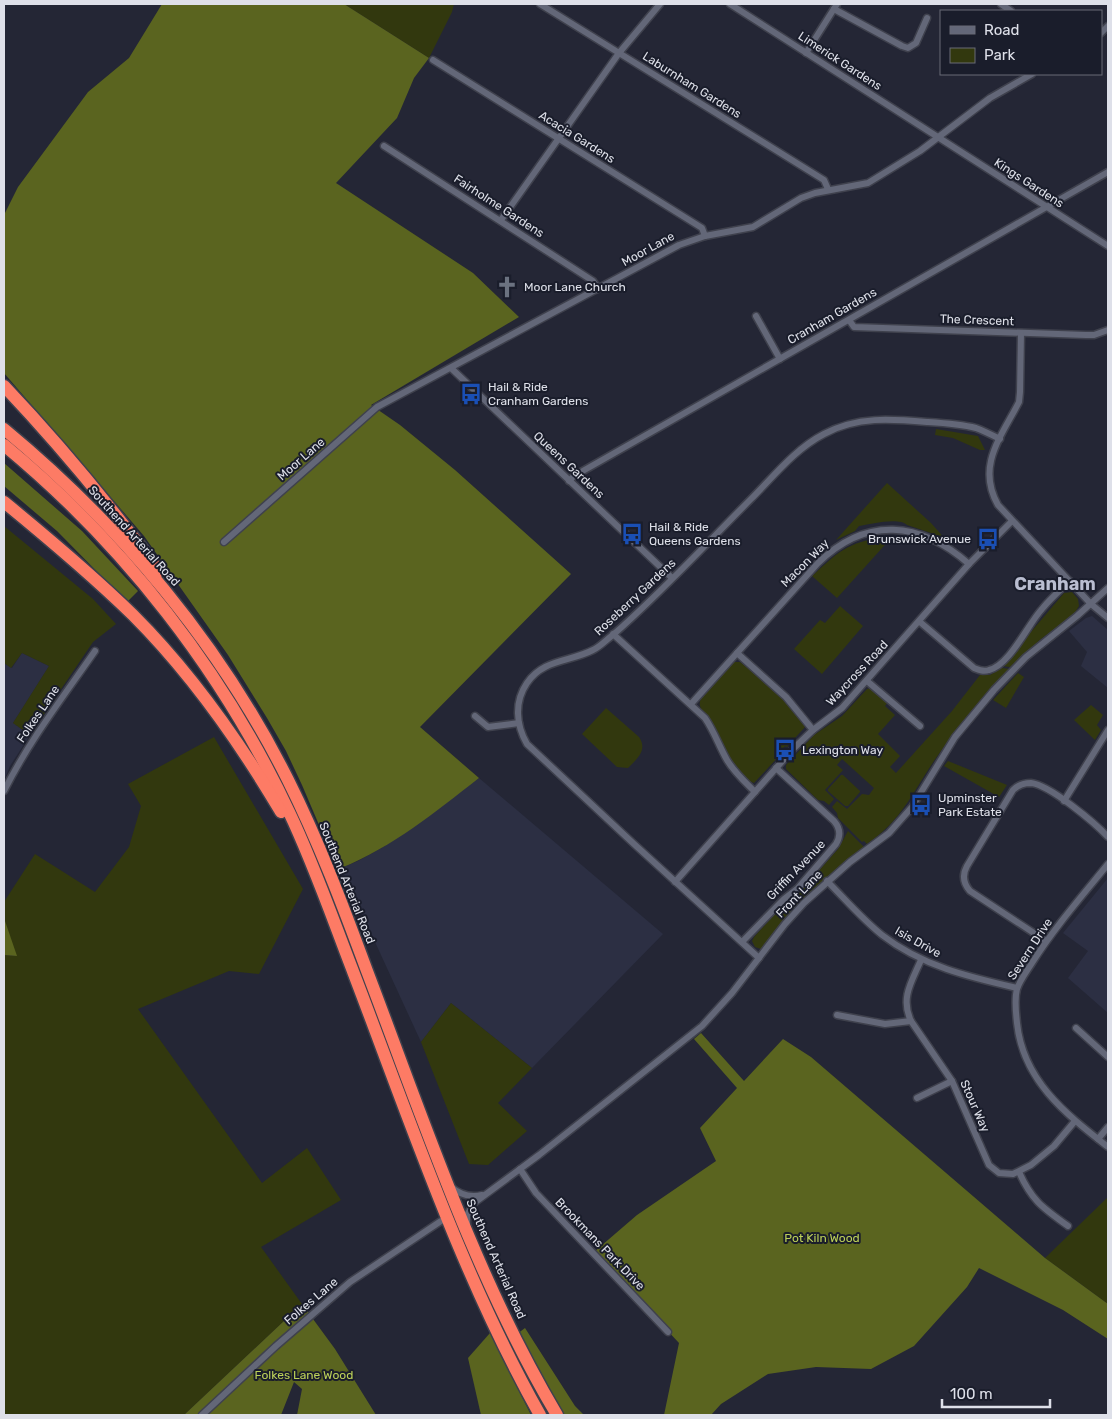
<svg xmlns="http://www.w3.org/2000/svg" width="1112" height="1419" font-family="Rubik,sans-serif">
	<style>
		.built { fill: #2c2f43 }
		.green { fill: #32380e }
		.forest { fill: #5a641f }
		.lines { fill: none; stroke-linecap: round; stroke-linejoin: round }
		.street-casing { stroke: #3f414d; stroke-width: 9 }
		.highway-casing { stroke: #3f414d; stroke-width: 15 }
		.street { stroke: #636778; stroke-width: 6 }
		.highway { stroke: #fd7b65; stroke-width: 12 }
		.labels { text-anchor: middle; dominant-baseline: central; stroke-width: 4; stroke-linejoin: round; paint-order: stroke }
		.street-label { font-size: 12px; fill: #dee0e9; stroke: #1a1d2b }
		.poi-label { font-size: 12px; fill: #dee0e9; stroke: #1a1d2b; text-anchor: start }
		.park-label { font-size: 12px; fill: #bdd159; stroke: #1a1d2b }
		.district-label { font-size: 18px; font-weight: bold; fill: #babed1; stroke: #1a1d2b }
	</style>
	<rect width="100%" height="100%" fill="#242635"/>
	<g class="built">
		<path d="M1092,616L1108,630V688L1081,666L1087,652L1069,631L1086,618Z"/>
		<path d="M22,653L49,666L13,723L30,735L10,766L4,780V663L12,668Z"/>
		<path d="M479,778L663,934L532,1068L451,1003L421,1042L341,868L358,861L383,847Z"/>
		<path d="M1108,878V1013L1068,978L1088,951L1063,933Z"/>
	</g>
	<g class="green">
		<path d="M344,4H454L452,12L429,58Z"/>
		<path d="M936,429L978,436L985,450H980L953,438L935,435Z"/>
		<path d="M887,483L931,523L947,541L934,534L907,525C899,517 870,524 859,526L855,531L836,540Z"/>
		<path d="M4,526L93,599L116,624L93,642L30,735L13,723L49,666L22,653L11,668L4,663Z"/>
		<path d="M892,537L837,598L812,576C841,549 851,540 892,537Z"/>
		<path d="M1072,592L1078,599L1079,606L1074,614L1041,639L1010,667L1002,666L1064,593Z"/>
		<path d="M840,606L863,626L822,674L794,649L820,620L825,623Z"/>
		<path d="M735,662H740L750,670L751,669L785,700L804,723L805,727L787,747L785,746L779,753L780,755L754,783C732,775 725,744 714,726C710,719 702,713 700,706C699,702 701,698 703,695L731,663Z"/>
		<path d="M1002,668L1010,669C982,697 958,726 936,758C912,793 903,819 867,844L864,841L862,842L838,818L837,813L832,807L837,801L847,809L862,794L869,795L874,788L842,759L837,765L843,770L825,790L834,799L829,805L824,801L818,800L786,769V765L814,735L842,716L867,689L870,688L888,702L885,706L895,715L878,734L900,756L890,767L896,773L952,711L980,675H990Z"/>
		<path d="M1018,673L1024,677L1006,708L993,700Z"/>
		<path d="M1091,705L1103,715L1097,725L1101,730L1095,740L1074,720Z"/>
		<path d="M606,708L639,737C648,750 637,759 628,768L617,767L582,734Z"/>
		<path d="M214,737L303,889L259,974L229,971L138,1009L262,1183L307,1148L341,1200L261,1247L302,1304L184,1415H4V955L16,956L4,918V902L35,854L95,892L129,847L141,806L128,784Z"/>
		<path d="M948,761L1007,785L999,797L944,766Z"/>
		<path d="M841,775H843L860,791V792L848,806H845L828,791V789Z"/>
		<path d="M848,831L864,847L804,899L764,947L761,949L755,947L752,941L754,937L786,902L800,892L838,849Z"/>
		<path d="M451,1003L532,1068L498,1103L527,1131L488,1165L469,1164L421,1042Z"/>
		<path d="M1107,1198H1108V1304L1045,1258Z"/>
	</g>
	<g class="forest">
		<path d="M162,4H344L429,58L414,78L397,118L336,183L473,273L519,317L371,405L400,425L455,470L571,574L420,727L479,778C435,812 393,847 341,868L331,853L302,785L286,751L267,718L228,655L144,536L4,373V215L18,187L88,92L129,58Z"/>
		<path d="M4,463L82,531L138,591L127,602L57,531L4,486Z"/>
		<path d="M4,918L17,956L4,955Z"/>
		<path d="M701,1033L744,1081L783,1039L811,1057L1045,1258L1108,1304V1339L1063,1310L979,1268L967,1287L914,1346L871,1369L816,1367L768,1374L721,1404L711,1415H664L679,1343L594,1252L637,1215L716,1161L700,1128L737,1088L694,1039Z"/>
		<path d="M302,1304L335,1349L376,1415H297L302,1389L294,1382L281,1415H184Z"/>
		<path d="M525,1328L575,1406L584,1415H563L517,1334Z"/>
		<path d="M490,1333L531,1415H481L468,1358Z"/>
	</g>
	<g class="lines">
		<g class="street-casing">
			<g id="street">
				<path d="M540,4L824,180L828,189"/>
				<path d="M730,4L1108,246"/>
				<path d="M1001,4L1011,11"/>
				<path d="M834,9L902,46L908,48L916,43L927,18"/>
				<path d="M1101,33L1108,26"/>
				<path d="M806,53L837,4"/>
				<path d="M433,60L702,228L705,236"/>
				<path d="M384,146L593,281L598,289"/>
				<path d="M501,220L619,53L660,4"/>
				<path d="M756,316L780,359"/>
				<path d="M849,320L854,327L1086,335H1094L1108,330"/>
				<path d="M1021,333L1020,392L1019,402C1001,437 976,466 998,505L1091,604L1108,618"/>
				<path d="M451,368L672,578"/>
				<path d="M569,481L574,476L1108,172"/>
				<path d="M224,542L377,407L679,245L705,236L753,227L801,198L815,193L868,183L920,151L990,98L1032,74"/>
				<path d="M920,622L974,668C979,670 983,672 989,670C1010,665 1028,624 1042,609C1050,599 1060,590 1070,581"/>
				<path d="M613,634L705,718C714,731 719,746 727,760C734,772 745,782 755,792"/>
				<path d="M737,653L786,697L813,730"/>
				<path d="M867,681L920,726"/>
				<path d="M691,704L818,563C866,516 920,521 969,564"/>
				<path d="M475,716L488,727L519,723"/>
				<path d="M4,791C29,741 63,697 95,651"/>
				<path d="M1064,801L1108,730"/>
				<path d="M1108,864C1082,896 1054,928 1032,963C1027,971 1020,980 1017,989C1014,1000 1016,1012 1017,1023C1023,1081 1066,1114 1108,1147"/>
				<path d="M827,881C845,899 862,919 882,935C922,966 969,977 1017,988"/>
				<path d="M675,882L794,748L813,730L842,708L969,564L1012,521"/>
				<path d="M1046,941L970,891C963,883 962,875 967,866L1013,790C1018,785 1024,783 1031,783C1050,785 1095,823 1108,837"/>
				<path d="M742,942L784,899L798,888L836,844C841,836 840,828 834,821L776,768"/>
				<path d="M759,958L634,844L527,744C516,725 514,702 527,683C543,659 570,662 593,650C600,647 607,639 614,634C662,592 706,544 751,499C774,476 795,449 824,434C857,416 892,419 927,422C943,423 960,424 976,428C984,431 992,435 1000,439"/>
				<path d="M921,960C912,981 900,998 911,1021L952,1081L985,1156L989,1165L999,1173L1013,1174L1031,1165L1054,1146L1075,1121"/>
				<path d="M837,1015L885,1024L911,1021"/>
				<path d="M1076,1028L1108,1057"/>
				<path d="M917,1098L952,1081"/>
				<path d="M1098,1139L1108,1127"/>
				<path d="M520,1169L536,1193L668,1332"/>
				<path d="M1019,1172C1032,1201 1043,1208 1068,1226"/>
				<path d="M450,1186C460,1195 470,1198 482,1195"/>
				<path d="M467,1224V1215L474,1203L539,1155L702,1026L732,993L785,924L804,903L850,862L889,833L912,807L955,737L994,690L1026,657L1077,616L1108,588"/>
				<path d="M202,1415L276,1346L350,1282L441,1221L447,1219"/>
			</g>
		</g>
		<g class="highway-casing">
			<g id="highway">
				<path d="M4,386C59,444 111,507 159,571"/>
				<path d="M4,429C120,525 220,644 288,780C319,842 343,906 367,971C424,1121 475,1277 557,1415"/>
				<path d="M4,445C124,544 223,671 289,812C314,864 333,920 354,974C411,1123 462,1276 540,1415"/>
				<path d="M4,502C48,538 92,575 133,615C191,673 239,741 281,812"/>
			</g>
		</g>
		<use href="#street" class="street"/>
		<use href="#highway" class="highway"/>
	</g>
	<defs>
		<g id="church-bare" transform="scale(1.725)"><path d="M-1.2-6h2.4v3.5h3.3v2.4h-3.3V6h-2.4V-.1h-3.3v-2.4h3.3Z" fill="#6b7280" stroke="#1a1d2b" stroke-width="2.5" paint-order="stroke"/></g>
		<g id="bus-bare" transform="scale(1.725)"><path d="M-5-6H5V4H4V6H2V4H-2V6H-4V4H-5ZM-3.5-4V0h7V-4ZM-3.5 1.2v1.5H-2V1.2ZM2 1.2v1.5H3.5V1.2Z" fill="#1a4fb4" stroke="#1a1d2b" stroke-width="2.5" paint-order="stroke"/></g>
	</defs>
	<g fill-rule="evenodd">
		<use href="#church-bare" x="507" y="287"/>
		<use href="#bus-bare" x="471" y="394"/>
		<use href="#bus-bare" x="632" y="534"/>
		<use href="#bus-bare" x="988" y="539"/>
		<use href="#bus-bare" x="785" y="750"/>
		<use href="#bus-bare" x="921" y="805"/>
	</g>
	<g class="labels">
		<g class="street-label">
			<text transform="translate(840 61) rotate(33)">Limerick Gardens</text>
			<text transform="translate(692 85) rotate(32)">Laburnham Gardens</text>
			<text transform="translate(577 137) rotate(32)">Acacia Gardens</text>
			<text transform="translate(1029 183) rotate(33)">Kings Gardens</text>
			<text transform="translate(499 206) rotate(33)">Fairholme Gardens</text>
			<text transform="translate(648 249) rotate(-29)">Moor Lane</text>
			<text transform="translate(832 316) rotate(-30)">Cranham Gardens</text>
			<text transform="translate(977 320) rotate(2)">The Crescent</text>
			<text transform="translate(301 459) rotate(-41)">Moor Lane</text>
			<text transform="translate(569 465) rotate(43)">Queens Gardens</text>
			<text transform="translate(134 536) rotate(48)">Southend Arterial Road</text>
			<text transform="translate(805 563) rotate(-45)">Macon Way</text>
			<text transform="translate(635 597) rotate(-43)">Roseberry Gardens</text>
			<text transform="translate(857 673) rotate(-47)">Waycross Road</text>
			<text transform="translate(38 714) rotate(-56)">Folkes Lane</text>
			<text transform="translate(796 870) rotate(-46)">Griffin Avenue</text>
			<text transform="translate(347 883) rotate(68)">Southend Arterial Road</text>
			<text transform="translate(799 894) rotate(-46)">Front Lane</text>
			<text transform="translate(918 942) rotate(29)">Isis Drive</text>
			<text transform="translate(1030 949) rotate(-57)">Severn Drive</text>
			<text transform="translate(975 1106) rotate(66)">Stour Way</text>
			<text transform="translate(600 1244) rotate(46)">Brookmans Park Drive</text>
			<text transform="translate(496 1259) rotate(66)">Southend Arterial Road</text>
			<text transform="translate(311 1301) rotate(-40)">Folkes Lane</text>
		</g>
		<g class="poi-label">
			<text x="524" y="287">Moor Lane Church</text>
			<text x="488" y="387">Hail &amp; Ride<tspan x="488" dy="14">Cranham Gardens</tspan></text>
			<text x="649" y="527">Hail &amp; Ride<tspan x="649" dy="14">Queens Gardens</tspan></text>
			<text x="971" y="539" text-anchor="end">Brunswick Avenue</text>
			<text x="802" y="750">Lexington Way</text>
			<text x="938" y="798">Upminster<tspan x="938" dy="14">Park Estate</tspan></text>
		</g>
		<g class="park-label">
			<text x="822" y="1238">Pot Kiln Wood</text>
			<text x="304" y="1375">Folkes Lane Wood</text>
		</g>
		<g class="district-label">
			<text x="1055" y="584">Cranham</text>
		</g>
	</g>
	<rect width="1112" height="1419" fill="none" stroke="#dee0e9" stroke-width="10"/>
	<rect x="940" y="10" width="162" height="65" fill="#1a1d2b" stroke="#686b77"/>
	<rect x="950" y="26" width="25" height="8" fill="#636778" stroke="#686b77"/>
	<text x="984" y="35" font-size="15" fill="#dee0e9">Road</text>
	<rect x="950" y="48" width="25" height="15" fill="#32380e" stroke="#686b77"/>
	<text x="984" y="60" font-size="15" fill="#dee0e9">Park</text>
	<path d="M942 1399v8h108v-8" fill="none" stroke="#dee0e9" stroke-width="2.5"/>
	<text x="950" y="1399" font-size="15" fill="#dee0e9" stroke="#1a1d2b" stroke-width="4" paint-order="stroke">100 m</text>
</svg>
